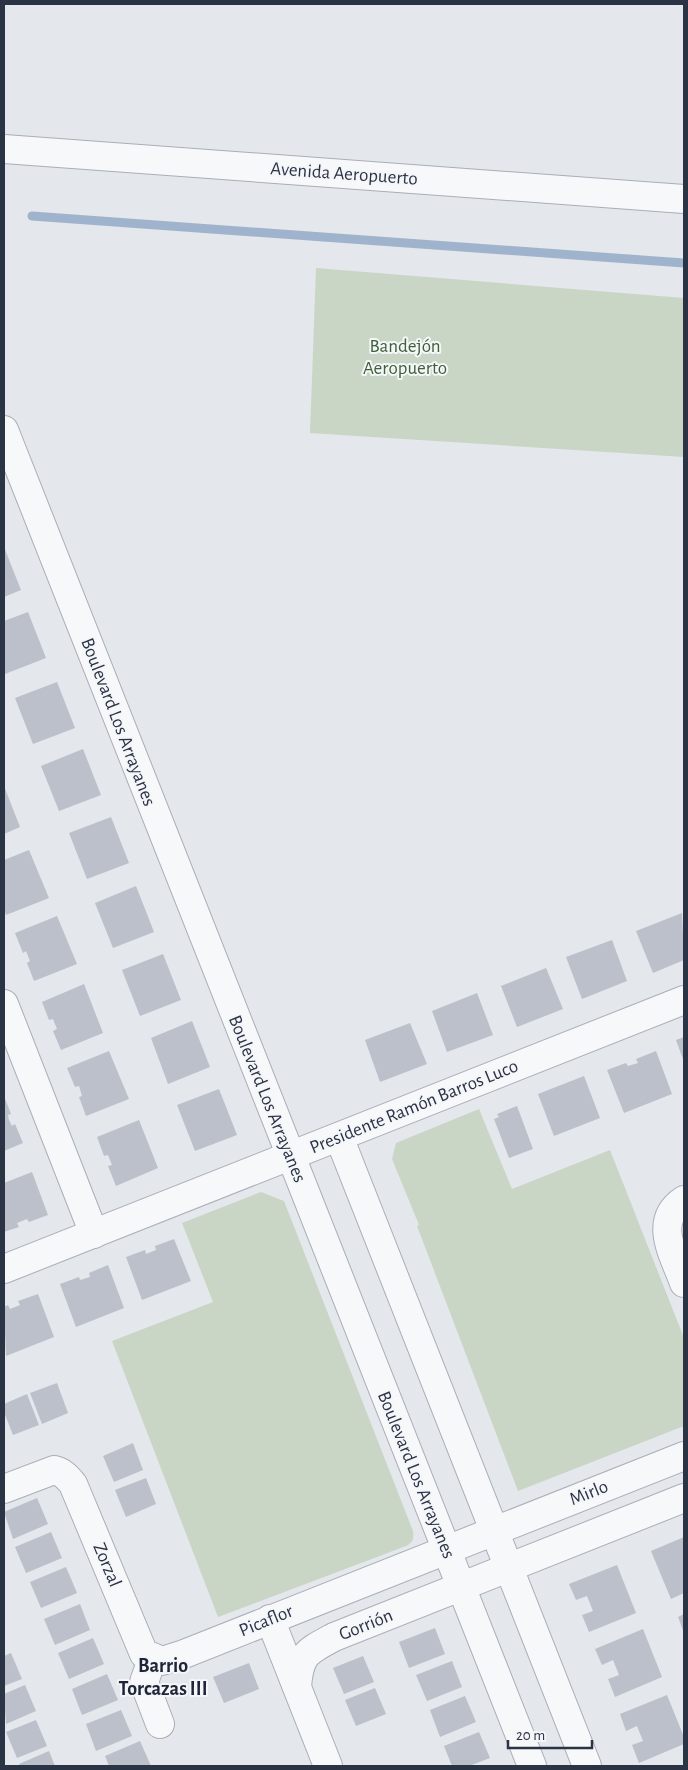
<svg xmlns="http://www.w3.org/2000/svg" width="688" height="1770" font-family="'Alegreya Sans',sans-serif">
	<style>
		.green { fill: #c9d6c5 }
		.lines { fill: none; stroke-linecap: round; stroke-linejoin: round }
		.stream { stroke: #9fb4cc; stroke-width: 9 }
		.building { fill: #bbc0ca }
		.street-casing { stroke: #a9aeb7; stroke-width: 30 }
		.street { stroke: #f7f8fa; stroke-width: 28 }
		.labels { text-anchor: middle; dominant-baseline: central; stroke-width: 4; stroke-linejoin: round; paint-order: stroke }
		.street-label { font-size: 19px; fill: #2b3445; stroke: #f4f6f9 }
		.park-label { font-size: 19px; fill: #3f6138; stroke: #f4f6f9 }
		.neighbourhood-label { font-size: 20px; font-weight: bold; fill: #1d2536; stroke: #f4f6f9 }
	</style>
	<rect width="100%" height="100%" fill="#e4e7ec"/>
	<g class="green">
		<path d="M316,268L684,298V457L310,433Z"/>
		<path d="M479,1109L512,1189L610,1150L684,1338V1426L518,1491L417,1226L419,1225L392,1159L396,1143Z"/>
		<path d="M261,1192L284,1201L413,1531C414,1539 413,1542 406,1546L218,1617L112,1341L213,1302L182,1223Z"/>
	</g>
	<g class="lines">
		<path class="stream" d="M32,216L684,263"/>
	</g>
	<g class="building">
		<path d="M4,547L21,590L4,597Z"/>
		<path d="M28,612L46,658L5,674L4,621Z"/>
		<path d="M57,682L75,728L33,744L15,698Z"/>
		<path d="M83,749L101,795L59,811L41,766Z"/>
		<path d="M4,786L20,827L4,834Z"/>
		<path d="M111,817L129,863L87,879L69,833Z"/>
		<path d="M29,850L49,898L6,915L4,909V860Z"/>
		<path d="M136,886L154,932L113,948L95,903Z"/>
		<path d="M682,913L684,960L653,973L636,931Z"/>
		<path d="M57,916L77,964L34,981L27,963L30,961L26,951L23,953L15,933Z"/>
		<path d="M612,940L627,981L582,999L566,957Z"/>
		<path d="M163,954L181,1000L140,1016L122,970Z"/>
		<path d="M546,968L563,1009L517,1027L501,986Z"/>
		<path d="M84,984L103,1033L61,1050L53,1031L57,1029L53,1019L49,1020L42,1002Z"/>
		<path d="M477,993L493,1035L447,1052L432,1011Z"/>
		<path d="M192,1021L210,1067L168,1084L151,1038Z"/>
		<path d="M410,1023L427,1064L380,1082L365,1040Z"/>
		<path d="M684,1037V1062L676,1040Z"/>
		<path d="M109,1051L129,1099L86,1116L79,1097L82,1096L79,1086L75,1087L67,1068Z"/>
		<path d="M656,1051L672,1094L624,1113L607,1070L626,1063L628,1066L638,1063L636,1059Z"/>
		<path d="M584,1076L600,1118L554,1136L538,1094Z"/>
		<path d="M219,1089L237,1135L195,1151L177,1105Z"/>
		<path d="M4,1096L11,1114L8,1115L9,1120L12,1126L15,1124L23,1143L4,1151Z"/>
		<path d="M517,1106L533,1149L509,1158L494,1119L499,1117L497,1114Z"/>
		<path d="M139,1120L158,1168L116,1186L108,1166L112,1165L108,1155L104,1156L97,1137Z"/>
		<path d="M32,1172L48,1215L29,1222L27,1219L17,1223L19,1227L4,1232V1183Z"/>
		<path d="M174,1239L191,1281L142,1300L126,1257L145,1250L146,1254L156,1250L155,1246Z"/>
		<path d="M108,1265L124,1308L76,1327L60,1284L79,1277L80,1280L90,1277L89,1273Z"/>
		<path d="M38,1294L54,1337L6,1356L4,1307L8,1305L10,1309L20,1305L18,1301Z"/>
		<path d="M57,1383L68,1413L42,1424L30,1393Z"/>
		<path d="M27,1394L39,1425L13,1435L4,1412V1404Z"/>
		<path d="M133,1443L143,1470L114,1482L103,1456Z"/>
		<path d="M146,1478L156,1504L126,1517L115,1490Z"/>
		<path d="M37,1498L48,1524L13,1539L4,1512Z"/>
		<path d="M51,1532L62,1558L26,1573L15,1547Z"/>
		<path d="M684,1537V1593L671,1599L651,1551Z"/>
		<path d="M617,1565L636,1613L589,1632L582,1615L593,1611L587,1596L576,1600L569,1584Z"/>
		<path d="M66,1567L77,1593L41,1608L30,1582Z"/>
		<path d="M80,1604L90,1630L55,1645L44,1619Z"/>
		<path d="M684,1614V1633L678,1617Z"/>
		<path d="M435,1628L445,1654L409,1668L399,1642Z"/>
		<path d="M643,1629L662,1677L615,1697L608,1679L619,1675L613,1660L602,1665L595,1649Z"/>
		<path d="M93,1638L104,1664L69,1679L58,1653Z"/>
		<path d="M11,1653L22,1679L4,1686V1656Z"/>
		<path d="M363,1656L374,1682L344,1694L333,1668Z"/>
		<path d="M452,1661L462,1687L427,1701L416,1675Z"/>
		<path d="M249,1663L259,1689L224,1703L213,1677Z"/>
		<path d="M107,1674L118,1700L82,1715L72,1689Z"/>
		<path d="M25,1685L36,1711L6,1724L4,1694Z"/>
		<path d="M375,1688L386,1714L356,1726L345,1700Z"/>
		<path d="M667,1695L684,1737V1744L639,1763L632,1745L643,1741L637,1726L626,1731L620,1714Z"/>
		<path d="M465,1696L476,1722L440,1737L430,1710Z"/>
		<path d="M121,1710L132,1736L96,1751L86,1724Z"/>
		<path d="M36,1720L47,1746L17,1758L6,1732Z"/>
		<path d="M479,1732L490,1758L469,1766H452L444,1746Z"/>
		<path d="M140,1741L151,1766H109L105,1756Z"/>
		<path d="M49,1751L55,1766H20L19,1764Z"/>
	</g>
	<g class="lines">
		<g class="street-casing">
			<g id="street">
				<path d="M4,149L684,199"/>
				<path d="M4,430L532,1766"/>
				<path d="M4,1004L94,1234"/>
				<path d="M339,1137L587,1766"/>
				<path d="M684,1200C652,1221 674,1255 684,1283"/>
				<path d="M4,1269L684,1000"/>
				<path d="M4,1489L54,1470C63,1472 67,1477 73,1484L144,1654L162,1661L184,1654L684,1456"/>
				<path d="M270,1619L328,1766"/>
				<path d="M153,1657L144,1682L160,1724"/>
				<path d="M297,1686C300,1654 306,1652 334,1637L684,1498"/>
			</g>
		</g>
		<use href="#street" class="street"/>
	</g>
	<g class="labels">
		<g class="street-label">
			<text transform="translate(344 174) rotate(4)">Avenida Aeropuerto</text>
			<text transform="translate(118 722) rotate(69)">Boulevard Los Arrayanes</text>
			<text transform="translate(267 1099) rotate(68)">Boulevard Los Arrayanes</text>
			<text transform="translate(414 1107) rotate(-22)">Presidente Ramón Barros Luco</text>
			<text transform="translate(416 1475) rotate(68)">Boulevard Los Arrayanes</text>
			<text transform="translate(589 1493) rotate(-22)">Mirlo</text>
			<text transform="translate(107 1565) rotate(67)">Zorzal</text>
			<text transform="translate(266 1621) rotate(-22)">Picaflor</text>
			<text transform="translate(366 1625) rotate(-22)">Gorrión</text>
		</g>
		<g class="park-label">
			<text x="405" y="346">Bandejón<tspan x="405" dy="22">Aeropuerto</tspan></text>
		</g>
		<g class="neighbourhood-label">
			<text x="163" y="1666">Barrio<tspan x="163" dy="23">Torcazas III</tspan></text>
		</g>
	</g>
	<rect width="688" height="1770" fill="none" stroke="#2b3445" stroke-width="10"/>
	<path d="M508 1740v8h84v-8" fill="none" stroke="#2b3445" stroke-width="2.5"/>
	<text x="516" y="1740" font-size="15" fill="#2b3445" stroke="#f4f6f9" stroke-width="4" paint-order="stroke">20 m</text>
</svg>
